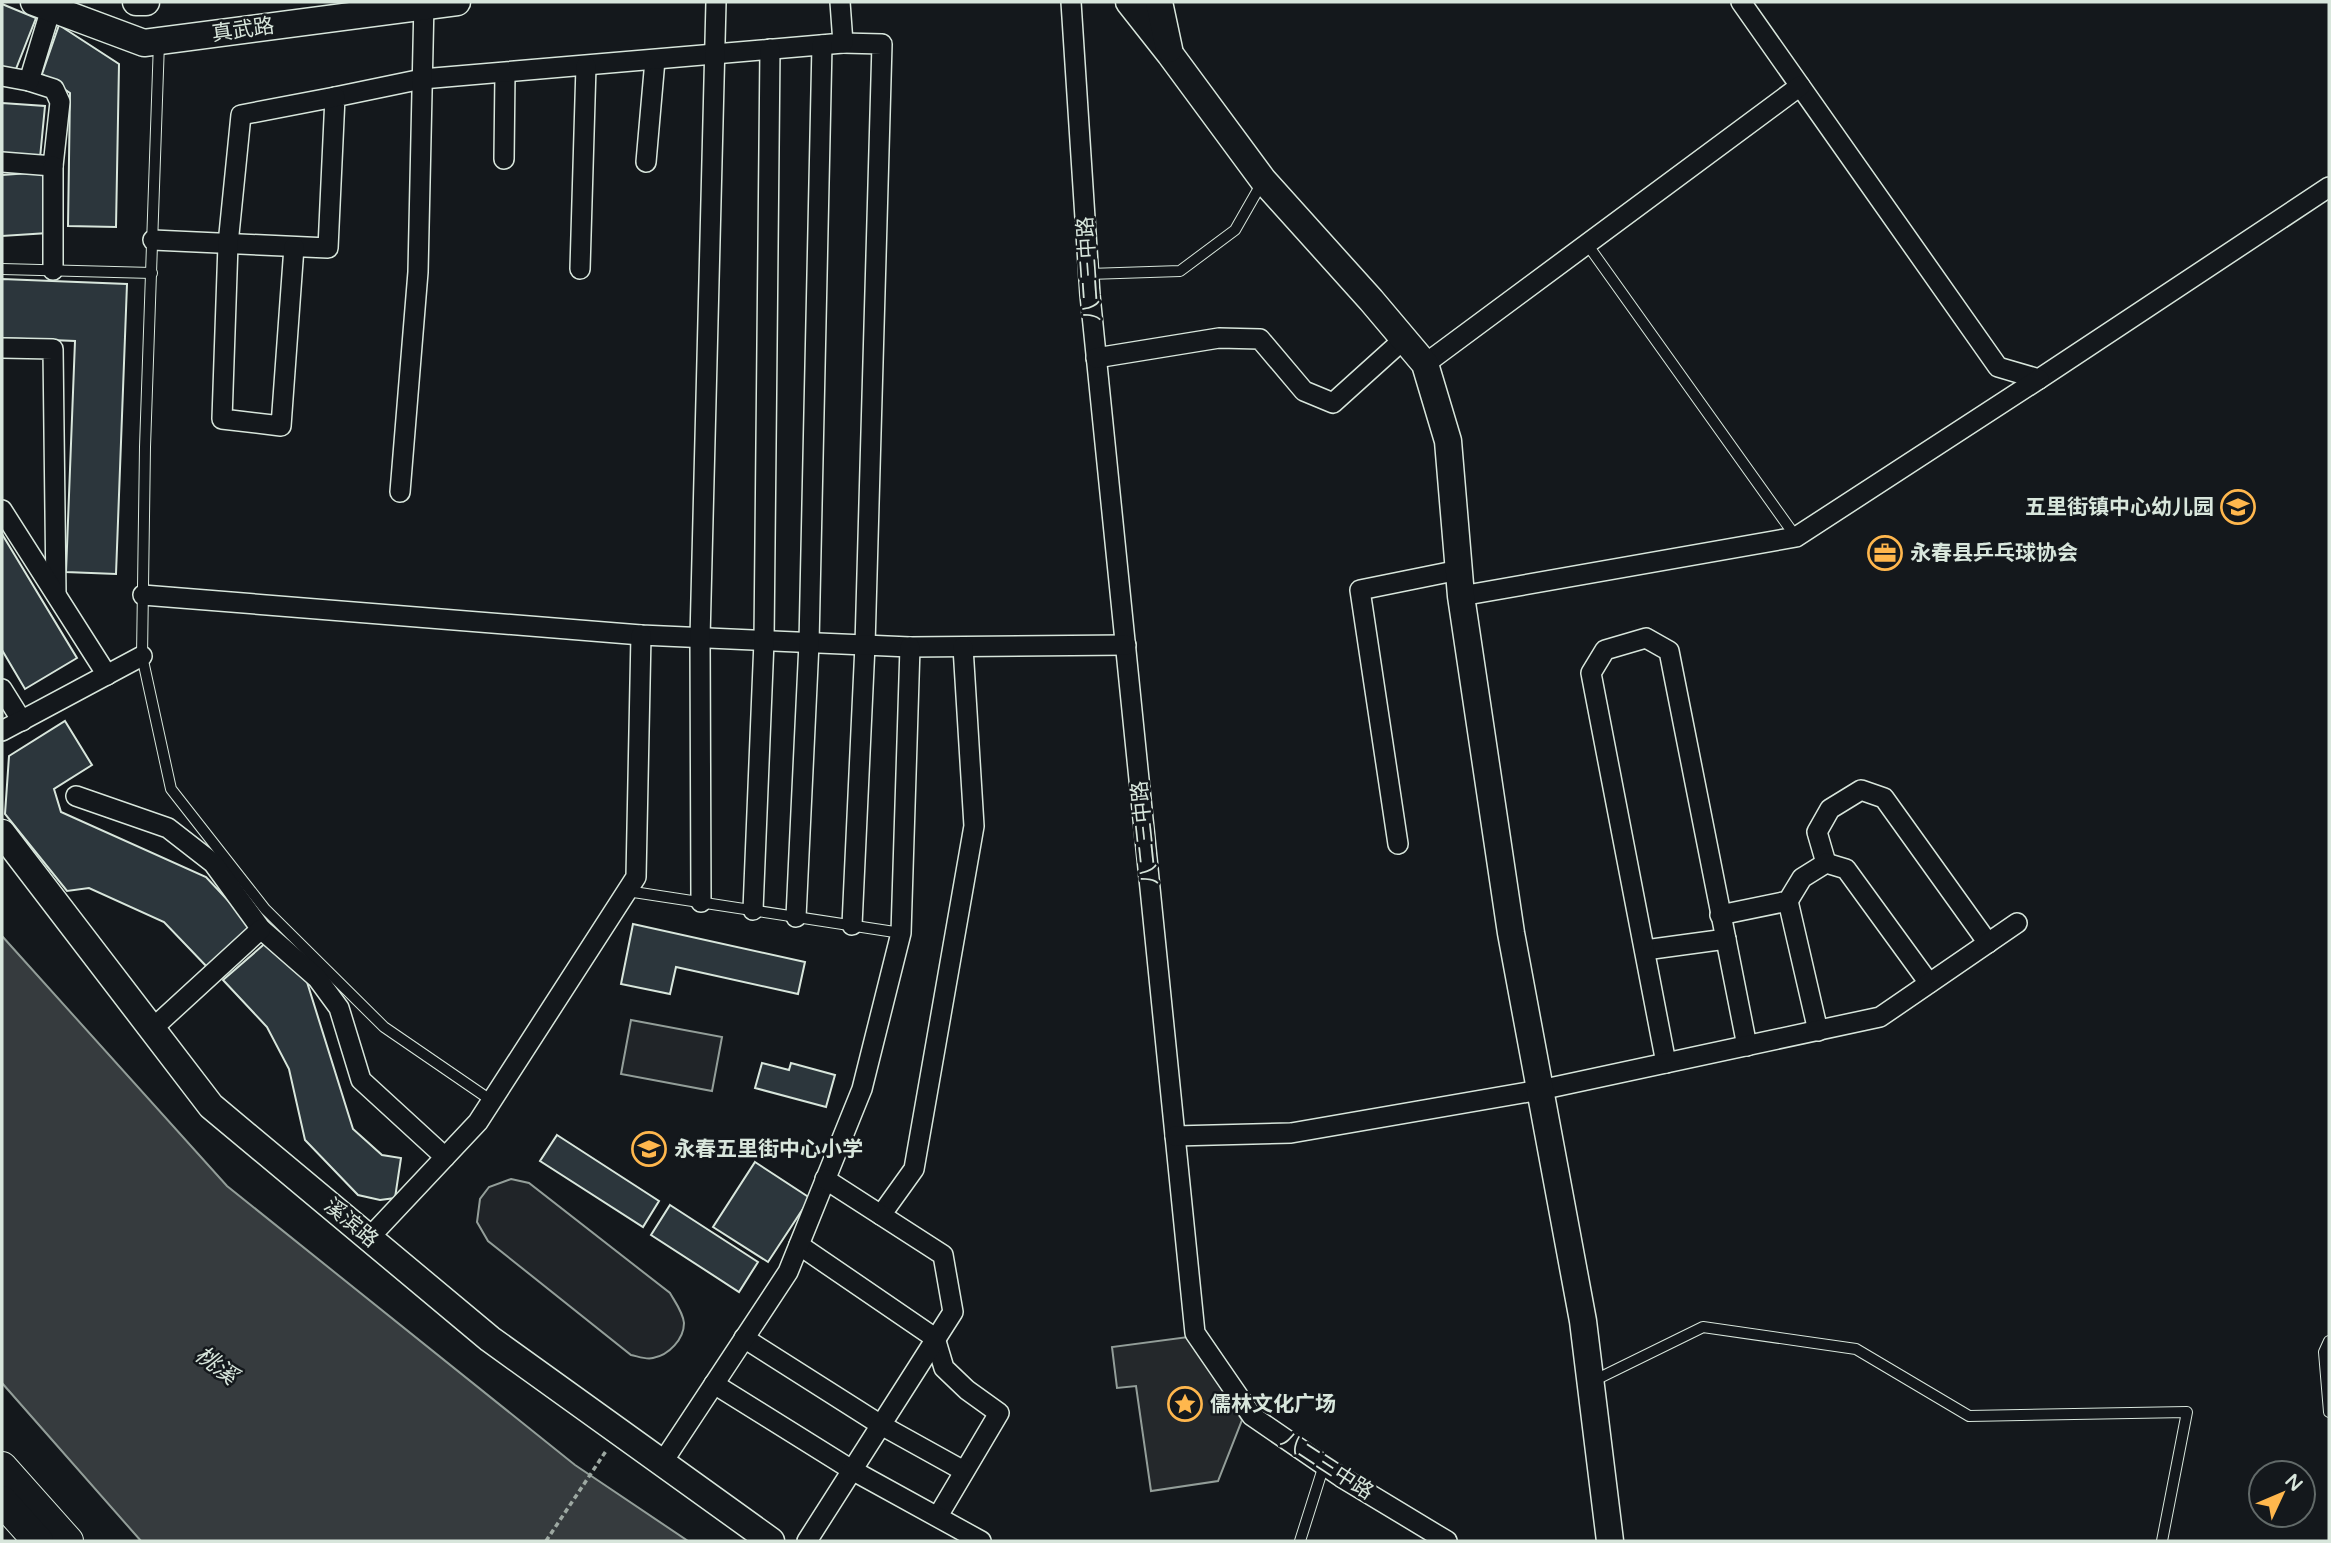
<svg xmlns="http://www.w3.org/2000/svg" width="2331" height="1543" font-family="'Varela Round','Noto Sans SC',sans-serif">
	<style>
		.green { fill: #202428; stroke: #939e99; stroke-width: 2 }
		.parking { fill: #24282b; stroke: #939e99; stroke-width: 2 }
		.water { fill: #363b3e; stroke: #939e99; stroke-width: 2 }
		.building { fill: #2c363c; stroke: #d8e6dc; stroke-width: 2 }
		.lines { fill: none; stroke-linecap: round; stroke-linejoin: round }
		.lane-casing { stroke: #d8e6dc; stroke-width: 12 }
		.street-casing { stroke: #d8e6dc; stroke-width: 22 }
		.secondary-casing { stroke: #d8e6dc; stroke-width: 29 }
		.primary-casing { stroke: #d8e6dc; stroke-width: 32 }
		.path { stroke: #9da8a2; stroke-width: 3.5; stroke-dasharray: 5 3.5; stroke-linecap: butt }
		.lane { stroke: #14181c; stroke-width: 10 }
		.street { stroke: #14181c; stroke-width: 19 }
		.secondary { stroke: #14181c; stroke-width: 26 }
		.primary { stroke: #14181c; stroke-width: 30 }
		.labels { text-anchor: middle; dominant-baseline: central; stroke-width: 5; stroke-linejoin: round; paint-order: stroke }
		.street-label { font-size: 21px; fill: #d8e6dc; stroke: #14181c }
		.poi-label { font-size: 21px; font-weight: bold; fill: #d8e6dc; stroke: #14181c; text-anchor: start }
		.water-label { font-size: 23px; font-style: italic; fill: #d8e6dc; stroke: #14181c }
	</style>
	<rect width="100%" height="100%" fill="#14181c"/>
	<g class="green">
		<path d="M631,1020L722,1037L712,1091L621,1074Z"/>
		<path d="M511,1179L529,1183L670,1293C675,1302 683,1312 684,1323C684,1339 669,1355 653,1358C646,1360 637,1356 631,1355L488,1241L477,1222L480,1199L489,1187Z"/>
	</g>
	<path class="parking" d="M1188,1337L1242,1420L1218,1481L1151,1491L1136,1386L1117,1388L1112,1347Z"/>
	<path class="water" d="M2,936L227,1186L575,1465L688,1541H141L2,1383Z"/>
	<g class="building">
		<path d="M2,4L36,18L14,74L2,70Z"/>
		<path d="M59,25L119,64L116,227L68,226L70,93L42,74Z"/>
		<path d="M2,103L45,106L40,158L2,155Z"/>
		<path d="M44,172L48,233L2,236V175Z"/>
		<path d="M2,279L127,284L116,574L66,572L75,341L2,338Z"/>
		<path d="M2,534L77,658L25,689L2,650Z"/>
		<path d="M65,721L92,765L54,789L61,812L206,877L253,927L209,969L164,922L89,888L67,891L5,814L9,756Z"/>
		<path d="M633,924L805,962L798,994L676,967L670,994L621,984Z"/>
		<path d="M269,940L307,982L353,1129L382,1155L401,1158L395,1198L380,1200L358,1195L305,1140L289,1069L267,1027L223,980Z"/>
		<path d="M762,1063L789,1070L791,1063L835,1075L826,1107L755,1088Z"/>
		<path d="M557,1135L659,1201L643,1227L540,1161Z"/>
		<path d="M755,1162L810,1198L768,1262L713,1227Z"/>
		<path d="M670,1205L758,1262L739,1292L651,1235Z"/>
	</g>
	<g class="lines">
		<g class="lane-casing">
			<g id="lane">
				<path d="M159,42L145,447L142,656L171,789L265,909L384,1027L492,1101"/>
				<path d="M1587,244L1796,537"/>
				<path d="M2,269L152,273"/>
				<path d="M1089,274L1180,271L1235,230L1263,181"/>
				<path d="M627,891L901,933"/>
				<path d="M2329,1341L2324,1352L2329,1412"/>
				<path d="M1593,1381L1703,1327L1856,1349L1969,1416L2187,1412L2162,1541"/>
				<path d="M1300,1541L1324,1465"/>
			</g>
		</g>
		<g class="street-casing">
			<g id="street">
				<path d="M1071,2L1090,295L1195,1333L1252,1416L1341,1477L1447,1541"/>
				<path d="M1741,2L1998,367L2039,379L2329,187"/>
				<path d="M843,43L882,44L865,645L852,925"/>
				<path d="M2,76L29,81L54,89L60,102L53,166L2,162"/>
				<path d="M29,81L53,2"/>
				<path d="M504,159L505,73"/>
				<path d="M646,162L655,60"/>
				<path d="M153,240L328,248L335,97L422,79L843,43L840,2"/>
				<path d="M294,247L281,426L222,419L228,244L241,115L335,97"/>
				<path d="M580,269L586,66"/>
				<path d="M53,270V166"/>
				<path d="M2,348L53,349L56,593"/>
				<path d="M1096,358L1219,338L1260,339L1304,391L1333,403L1404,339"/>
				<path d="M1425,364L1800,86"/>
				<path d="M400,492L418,272L424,2"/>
				<path d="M2,510L107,675"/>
				<path d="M143,595L641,635L910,647L1126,645"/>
				<path d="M1461,596L1796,537L2039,379"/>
				<path d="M2,689L22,721"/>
				<path d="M2,731L142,656"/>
				<path d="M76,796L168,828L213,863L261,929L317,978L339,1008L361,1080L445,1157"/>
				<path d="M1398,844L1360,590L1459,570"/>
				<path d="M1826,863L1817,832L1830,809L1861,790L1884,798L1988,943"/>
				<path d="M1788,901L1818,1031"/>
				<path d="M701,902L700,638L716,2"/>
				<path d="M753,910L764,641L770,49"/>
				<path d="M1720,915L1788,901L1802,878L1826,863L1846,869L1929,983"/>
				<path d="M796,917L809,643L822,45"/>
				<path d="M1645,950L1726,939"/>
				<path d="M152,1029L261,929"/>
				<path d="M1666,1063L1591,673L1605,650L1646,638L1669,651L1747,1046"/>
				<path d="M1175,1136L1291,1133L1540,1090L1880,1017L2017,923"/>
				<path d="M881,1215L914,1169L974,826L963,647"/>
				<path d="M369,1238L478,1122L636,877L641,635"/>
				<path d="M799,1245L935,1338L944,1368L967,1390L999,1413L938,1516"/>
				<path d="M744,1338L881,1425L964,1471"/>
				<path d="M714,1384L852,1470L981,1541"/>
				<path d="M662,1463L788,1272L862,1089L901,933L910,647"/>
				<path d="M807,1541L953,1312L943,1255L825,1179"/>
			</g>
		</g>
		<g class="secondary-casing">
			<g id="secondary">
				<path d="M34,2L144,43L457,2"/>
				<path d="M136,2H146"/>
				<path d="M1129,2L1170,54L1263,180L1371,300L1425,364L1448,441L1461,596L1511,933L1583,1321L1610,1541"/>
				<path d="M1159,2L1169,49"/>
				<path d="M2,833L211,1106L490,1339L771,1541"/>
			</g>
		</g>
		<g class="primary-casing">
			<g id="primary">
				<path d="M2,1467L68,1541"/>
				<path d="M2,1501L38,1541"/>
			</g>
		</g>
		<path class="path" d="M546,1541L606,1451"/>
		<use href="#lane" class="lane"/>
		<use href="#street" class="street"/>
		<use href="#secondary" class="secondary"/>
		<use href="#primary" class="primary"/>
	</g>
	<defs>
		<g id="school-ring" transform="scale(1.75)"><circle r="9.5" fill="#14181c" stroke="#ffb74d" stroke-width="1.5"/><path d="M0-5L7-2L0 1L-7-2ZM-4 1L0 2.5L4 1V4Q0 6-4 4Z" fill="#ffb74d"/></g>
		<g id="office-ring" transform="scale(1.75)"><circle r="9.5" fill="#14181c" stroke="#ffb74d" stroke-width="1.5"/><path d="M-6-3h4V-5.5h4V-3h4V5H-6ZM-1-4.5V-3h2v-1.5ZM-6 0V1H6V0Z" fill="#ffb74d"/></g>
		<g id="sight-ring" transform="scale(1.75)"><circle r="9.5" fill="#14181c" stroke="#ffb74d" stroke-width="1.5"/><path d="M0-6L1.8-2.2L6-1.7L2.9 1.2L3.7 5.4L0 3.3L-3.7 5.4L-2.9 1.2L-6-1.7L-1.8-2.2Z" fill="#ffb74d"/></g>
	</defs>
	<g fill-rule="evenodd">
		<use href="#school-ring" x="2238" y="507"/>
		<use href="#office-ring" x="1885" y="553"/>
		<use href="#school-ring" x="649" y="1149"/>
		<use href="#sight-ring" x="1185" y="1404"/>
	</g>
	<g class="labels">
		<g class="street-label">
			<text transform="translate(243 30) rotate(-8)">真武路</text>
			<text transform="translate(1089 269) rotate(-94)">八二三中路</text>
			<text transform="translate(1145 833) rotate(-96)">八二三中路</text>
			<text transform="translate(351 1223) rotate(40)">溪滨路</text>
			<text transform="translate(1327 1466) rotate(33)">八二三中路</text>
		</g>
		<g class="poi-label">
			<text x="2214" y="507" text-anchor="end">五里街镇中心幼儿园</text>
			<text x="1910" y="553">永春县乒乓球协会</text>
			<text x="674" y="1149">永春五里街中心小学</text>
			<text x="1210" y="1404">儒林文化广场</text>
		</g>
		<g class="water-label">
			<text transform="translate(216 1366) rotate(37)">桃溪</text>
		</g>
	</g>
	<rect width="2331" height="1543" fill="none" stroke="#d8e6dc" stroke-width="7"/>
	<g transform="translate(2282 1494) rotate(46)"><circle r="33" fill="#14181c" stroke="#626a69" stroke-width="2"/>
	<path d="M0-5L12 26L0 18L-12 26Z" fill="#ffb74d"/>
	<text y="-10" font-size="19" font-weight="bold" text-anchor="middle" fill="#d8e6dc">N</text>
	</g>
</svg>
